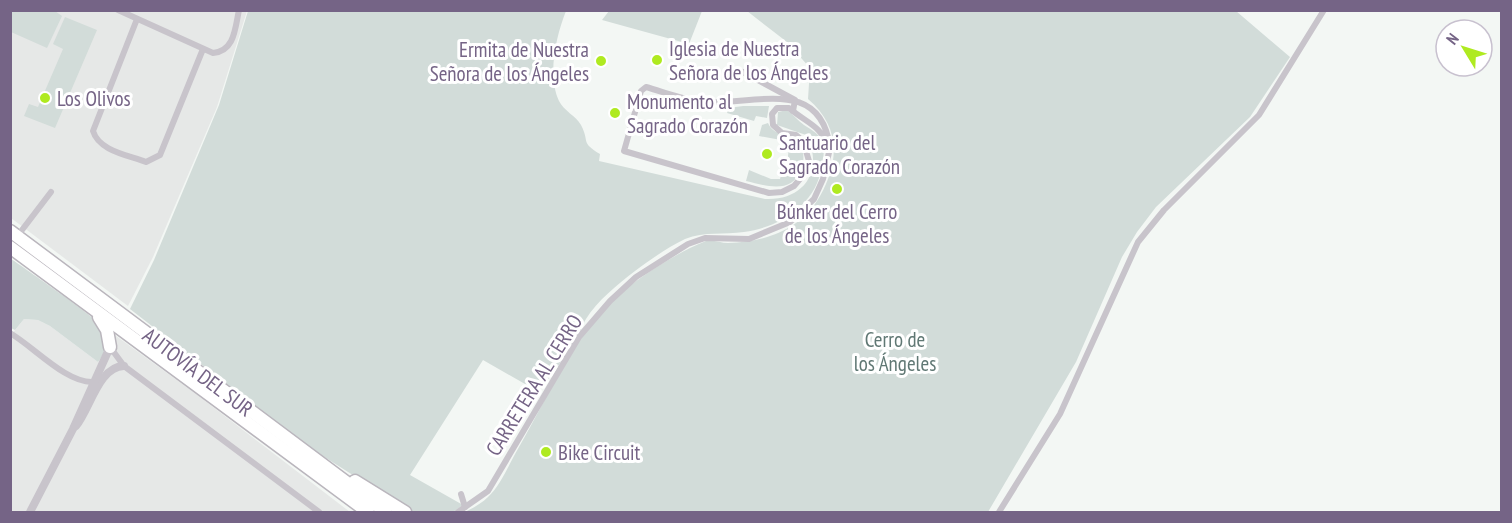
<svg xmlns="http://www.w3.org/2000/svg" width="1512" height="523" font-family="'PT Sans Narrow',sans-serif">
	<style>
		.built { fill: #e6e8e7 }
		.green { fill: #d2dcd9 }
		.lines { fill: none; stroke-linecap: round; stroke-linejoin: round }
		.motorway-casing { stroke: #bab6bd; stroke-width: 15 }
		.minor { stroke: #c8c4cb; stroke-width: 6 }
		.tertiary { stroke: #c8c4cb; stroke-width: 8 }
		.motorway { stroke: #fff; stroke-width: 12 }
		.poi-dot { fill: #afea20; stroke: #fff; stroke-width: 2 }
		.labels { text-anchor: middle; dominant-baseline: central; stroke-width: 6; stroke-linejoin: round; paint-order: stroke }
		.poi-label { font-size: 21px; fill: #756486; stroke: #fff; text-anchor: start }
		.park-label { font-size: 21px; fill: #607874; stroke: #fff }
		.street-label { font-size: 21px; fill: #756486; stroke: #fff }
	</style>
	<rect width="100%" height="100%" fill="#f3f7f4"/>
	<g class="built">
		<path d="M11,11H247L217,107L153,257L128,306L11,218Z"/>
		<path d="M24,319L38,320L50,326L98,362L112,333L196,394L350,512H11V335Z"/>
	</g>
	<g class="green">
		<path d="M11,10L55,11L62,16L47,48L11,32Z"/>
		<path d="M248,11H566C556,36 547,76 559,101C564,111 576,116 581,125C590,142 580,142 600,154L599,161L765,199C804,201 825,170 806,135L777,125L778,112L787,110C793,114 798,121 804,125C825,138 826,141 822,166C816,205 780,227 744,232C724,235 705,231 685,239C668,247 650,260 635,271C618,284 597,301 586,319C581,327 579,336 574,343C563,360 550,376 539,392L483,360L410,475L463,505L453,512H411L304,444L130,309L154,260L219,105Z"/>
		<path d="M609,11V10L702,11L689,44L602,20Z"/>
		<path d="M747,11H1236L1290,57L1250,117L1156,207L1137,232L1122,257L1076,362L988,512H465C473,508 482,503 488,497C501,485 510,462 519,447C554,387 579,320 639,279C659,265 683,250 706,241C712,239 721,243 728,243C765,242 801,230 820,196C840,161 840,126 808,99L810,68L787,42Z"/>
		<path d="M65,17L97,30L55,128L24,116L29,104L38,107L63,49L53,44Z"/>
		<path d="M743,106H769L767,118L756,116L754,121L727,113L729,108Z"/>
		<path d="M768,123C775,139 793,131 801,145C804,151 804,162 802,168C792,195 767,186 746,181L749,170L771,179H780L783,167H787L789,145L781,142V140L759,136L762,125Z"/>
		<path d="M10,258C25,269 96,317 102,327C108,338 106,353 98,362L50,326L38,320L24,319L15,330L11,328Z"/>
	</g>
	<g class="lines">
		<g class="motorway-casing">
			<g id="motorway">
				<path d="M10,231L386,512"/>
				<path d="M10,247L368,512"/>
				<path d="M99,317L107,330L110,347"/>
				<path d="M355,481L405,512"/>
			</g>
		</g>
		<g class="minor">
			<path d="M118,10L213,53C235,51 235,28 239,10"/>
			<path d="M137,19L93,131C99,151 128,155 146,162L160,155L203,49"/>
			<path d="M743,72L795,100L793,111"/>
			<path d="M646,87C664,92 686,101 705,102C755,105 821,76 830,148C819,124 808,124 789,108H777L772,114L773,125L782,133L796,135L803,141L809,161L805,173L794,186L782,192L769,193L624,151L641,91Z"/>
			<path d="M22,230L51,192"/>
			<path d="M10,333C34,347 66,383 93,382"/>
			<path d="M110,347L124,366L319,512"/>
			<path d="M461,494L465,507"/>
			<path d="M458,512L488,491L579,337L610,301L636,277L688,244L705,238L749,239L790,222L814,199L823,179L830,148"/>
			<path d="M999,512L1060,414L1138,242L1164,210L1259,115L1324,10"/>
		</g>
		<g class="tertiary">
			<path d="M76,426C90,409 99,366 124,366"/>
			<path d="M30,512L73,429L110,347"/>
		</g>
		<use href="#motorway" class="motorway"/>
	</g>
	<g class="poi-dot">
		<circle cx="657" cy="60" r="6"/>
		<circle cx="601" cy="61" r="6"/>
		<circle cx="45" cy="98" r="6"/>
		<circle cx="615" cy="113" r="6"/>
		<circle cx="767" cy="154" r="6"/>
		<circle cx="837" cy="189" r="6"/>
		<circle cx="546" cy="452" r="6"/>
	</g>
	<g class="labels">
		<g class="poi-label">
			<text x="669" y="48">Iglesia de Nuestra<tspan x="669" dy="24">Señora de los Ángeles</tspan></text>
			<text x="589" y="49" text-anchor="end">Ermita de Nuestra<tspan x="589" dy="24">Señora de los Ángeles</tspan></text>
			<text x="57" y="98">Los Olivos</text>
			<text x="627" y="101">Monumento al<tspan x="627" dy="24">Sagrado Corazón</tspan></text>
			<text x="779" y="142">Santuario del<tspan x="779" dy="24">Sagrado Corazón</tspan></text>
			<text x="837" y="211" text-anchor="middle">Búnker del Cerro<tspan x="837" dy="24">de los Ángeles</tspan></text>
			<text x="558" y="452">Bike Circuit</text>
		</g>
		<g class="park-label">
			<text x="895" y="339">Cerro de<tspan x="895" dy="24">los Ángeles</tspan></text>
		</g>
		<g class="street-label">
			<text transform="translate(198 372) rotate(37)">AUTOVÍA DEL SUR</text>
			<text transform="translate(534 385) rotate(-58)">CARRETERA AL CERRO</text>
		</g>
	</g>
	<rect width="1512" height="523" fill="none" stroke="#756486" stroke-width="24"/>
	<g transform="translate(1464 48) rotate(308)"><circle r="28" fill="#ffffff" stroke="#c8c1cf" stroke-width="1.5"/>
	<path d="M0-4.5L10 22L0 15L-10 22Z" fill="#afea20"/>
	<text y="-9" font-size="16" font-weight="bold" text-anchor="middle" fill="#756486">N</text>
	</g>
</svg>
